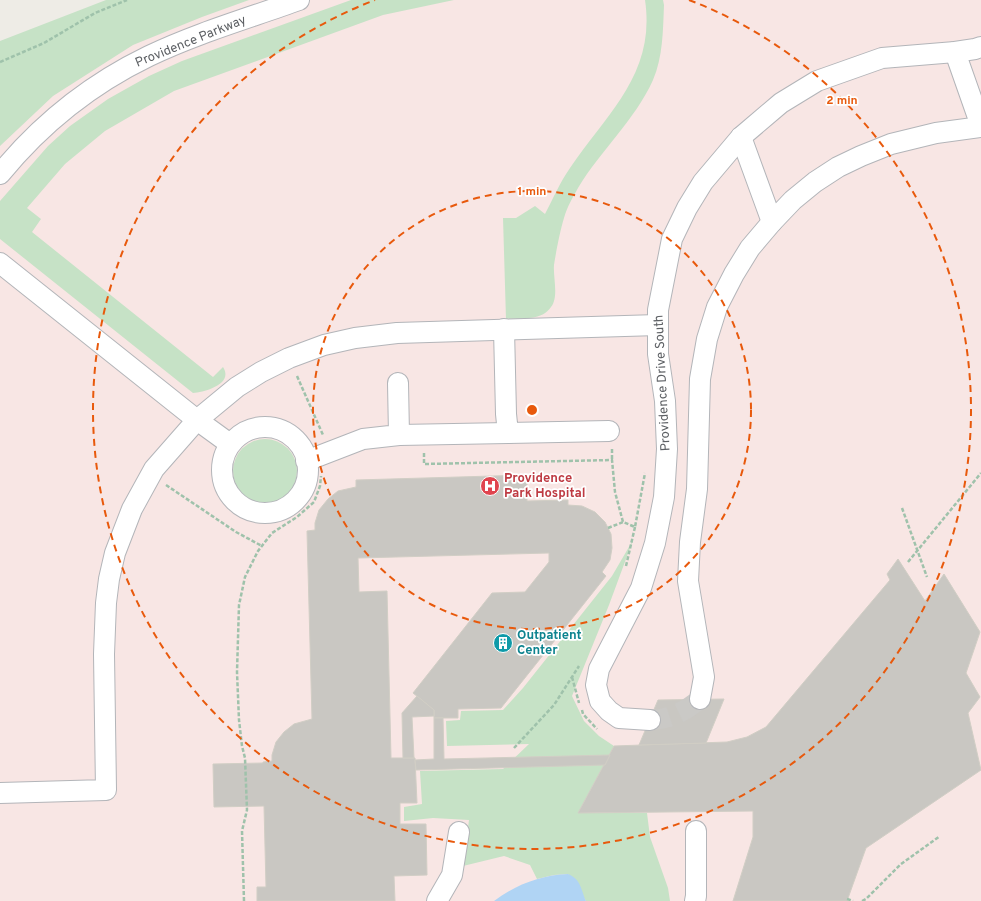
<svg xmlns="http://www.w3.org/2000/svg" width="981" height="901" font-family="Overpass,sans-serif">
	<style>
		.medical { fill: #f8e6e4 }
		.green { fill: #c6e2c6 }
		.water { fill: #b0d4f4 }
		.building { fill: #c9c7c2; stroke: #d1cec5 }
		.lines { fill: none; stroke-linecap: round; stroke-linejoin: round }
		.minor-tunnel { stroke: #cac9c6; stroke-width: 20; stroke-dasharray: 20 10; stroke-linecap: butt }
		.minor-casing { stroke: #b3b5b9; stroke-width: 22 }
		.path { stroke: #9fc2ab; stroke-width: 2.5; stroke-dasharray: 4 2; stroke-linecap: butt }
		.minor { stroke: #fff; stroke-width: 20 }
		.ring { fill: none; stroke: #e8590c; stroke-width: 2; stroke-dasharray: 7 5 }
		.labels { text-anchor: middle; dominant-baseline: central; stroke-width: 3.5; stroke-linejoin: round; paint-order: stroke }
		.street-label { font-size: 13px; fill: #5d6064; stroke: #fff }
		.health-label { font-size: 13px; font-weight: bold; fill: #be3a42; stroke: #fff; text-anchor: start }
		.culture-label { font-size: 13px; font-weight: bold; fill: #0d838f; stroke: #fff; text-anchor: start }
		.centre { fill: #e8590c; stroke: #fff; stroke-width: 2 }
		.ring-label { font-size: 12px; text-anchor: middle; font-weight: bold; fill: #e8590c; stroke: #fff; stroke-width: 3.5; stroke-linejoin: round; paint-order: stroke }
	</style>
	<rect width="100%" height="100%" fill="#eeece6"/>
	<path class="medical" d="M196,0H981V901H0V71Z"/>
	<g class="green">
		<path d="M106,0H249L202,17L133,45L53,96L0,146V41Z"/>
		<path d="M351,0H454L383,15L174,91L105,131L65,164L27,208L41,219L32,232L213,377L223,367C234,384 205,392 193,393L0,239V201L48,146L70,126L108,99L149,76L182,61Z"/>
		<path d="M645,0H663L664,5C663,30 663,57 653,80C635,120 601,150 578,188C573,197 567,207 564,218C560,231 556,252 554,265C553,278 559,297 551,307C542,321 521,318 506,319L503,218H516L535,206L545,214C553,199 560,182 570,168C607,113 656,74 645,0Z"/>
		<circle cx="265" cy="471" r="32"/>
		<path d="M633,540L609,605L572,696L584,721L599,736L614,746L578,813H647L650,837L668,888L670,901H586L568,874L554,875L537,879L530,865L504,856L463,866L469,820L433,818L404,821V807L422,804L420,771L503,769L529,744L447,746L446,721L460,720L461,711L503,710L523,688L612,576Z"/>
	</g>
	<path class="water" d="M568,874C581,879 581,890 586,901H494C515,885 541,875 568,874Z"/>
	<g class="building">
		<path d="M527,475V501L568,500V505L582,506L595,512L605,522L611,534L612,548L610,560L602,572L606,576L501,708L458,709V718H434V710L413,693L492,593L525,592L549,562V553L358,558L359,592L387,591L391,758H415L417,803H400V824H426L427,875L394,876L395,901H257V887H266L264,806L214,807L213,764L263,763V762L272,761V755L276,742L284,732L294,724L312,719L307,531L315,530V523L319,510L328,499L338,491L356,487V480Z"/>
		<path d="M898,559L925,601L944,574L980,632L966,673L980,697L968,713L981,770L866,848L847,901H733L753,837V811L578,813L614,746L727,742L747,737L766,727L890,580L887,574Z"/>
		<path d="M417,696L434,710V716L412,717L414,758H403L402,713Z"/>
		<path d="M724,699L706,743L639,745L658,700Z"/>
		<path d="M434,718H443L444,759L610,755L605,765L416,770L415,760L434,759Z"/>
	</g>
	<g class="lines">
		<path class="minor-tunnel" d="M650,720C669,720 686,711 700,699"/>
		<g class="minor-casing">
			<g id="minor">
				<path d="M955,52L981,126"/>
				<path d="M741,137L772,222"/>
				<path d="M0,174C40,125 91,84 149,56C197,33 249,18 299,0"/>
				<path d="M0,263L197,420L230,444"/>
				<path d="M504,329L506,414L508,433L609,431"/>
				<circle cx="265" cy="470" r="43"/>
				<path d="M399,435L508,433"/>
				<path d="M306,461L363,439L399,435L398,383"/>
				<path d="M700,699L704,677L688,581L690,542L697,489L700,379L707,339L717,307L734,274L750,248L772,222L793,200L815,182L838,167L861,156L891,144L936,133L981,127"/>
				<path d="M650,720L619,718L609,711L600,701L596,685L599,669L641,588L655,543L664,497L667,449L665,401L658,354V310L672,239L687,208L703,182L741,137L781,103L817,81L882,58L955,52L975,49L981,47"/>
				<path d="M0,793L106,790L104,654L106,603L109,579L115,553L132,509L154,469L197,420L237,387L261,372L289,358L324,345L355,338L397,333L658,325"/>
				<path d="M437,901L452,875L459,832"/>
				<path d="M695,901L696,896V831"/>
			</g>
		</g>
		<g class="path">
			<path d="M0,62L44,43L95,13L127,0"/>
			<path d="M297,376L323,435"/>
			<path d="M612,449V460"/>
			<path d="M424,453V464L612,460L615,492L623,522L635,527L645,473"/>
			<path d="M166,485L236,532L262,546"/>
			<path d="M902,508L927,577"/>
			<path d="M608,528L623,522"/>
			<path d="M908,562L981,473"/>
			<path d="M626,566L635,527"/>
			<path d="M572,677L579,703"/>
			<path d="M582,710L583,714L597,729"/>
			<path d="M514,748L554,705L579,666"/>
			<path d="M847,899L853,901"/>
			<path d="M244,901L242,831L247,810L245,758L242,746L239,720L237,672L239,605L245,577L258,551L272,533L297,517L314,502L320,486L321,476"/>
			<path d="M862,901L866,899L901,864L940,836"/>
		</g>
		<use href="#minor" class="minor"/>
	</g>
	<g class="ring">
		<circle cx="532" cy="410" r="219"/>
		<path d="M689 0A439 439 0 1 1 375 0"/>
	</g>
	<defs>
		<g id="hospital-disc" transform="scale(1)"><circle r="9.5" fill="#e0444e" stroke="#fff"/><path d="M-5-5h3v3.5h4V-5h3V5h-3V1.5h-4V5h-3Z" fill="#fff"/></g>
		<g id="building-disc" transform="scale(1)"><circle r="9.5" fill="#0f9aa8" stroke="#fff"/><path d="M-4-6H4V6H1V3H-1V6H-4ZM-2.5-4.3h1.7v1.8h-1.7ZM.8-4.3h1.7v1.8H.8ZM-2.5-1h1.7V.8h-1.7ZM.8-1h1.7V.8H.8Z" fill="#fff"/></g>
	</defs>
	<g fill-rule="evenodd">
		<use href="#hospital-disc" x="490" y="486"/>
		<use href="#building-disc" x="503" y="643"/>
	</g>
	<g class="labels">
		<g class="street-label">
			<text transform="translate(191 42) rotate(-22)">Providence Parkway</text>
			<text transform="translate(663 383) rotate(-93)">Providence Drive South</text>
		</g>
		<g class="health-label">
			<text x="504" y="479">Providence<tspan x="504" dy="15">Park Hospital</tspan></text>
		</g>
		<g class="culture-label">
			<text x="517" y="636">Outpatient<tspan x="517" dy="15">Center</tspan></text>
		</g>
	</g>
	<circle cx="532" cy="410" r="6" class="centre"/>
	<g class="ring-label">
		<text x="842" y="104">2 min</text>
		<text x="532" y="195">1 min</text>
	</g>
</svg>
